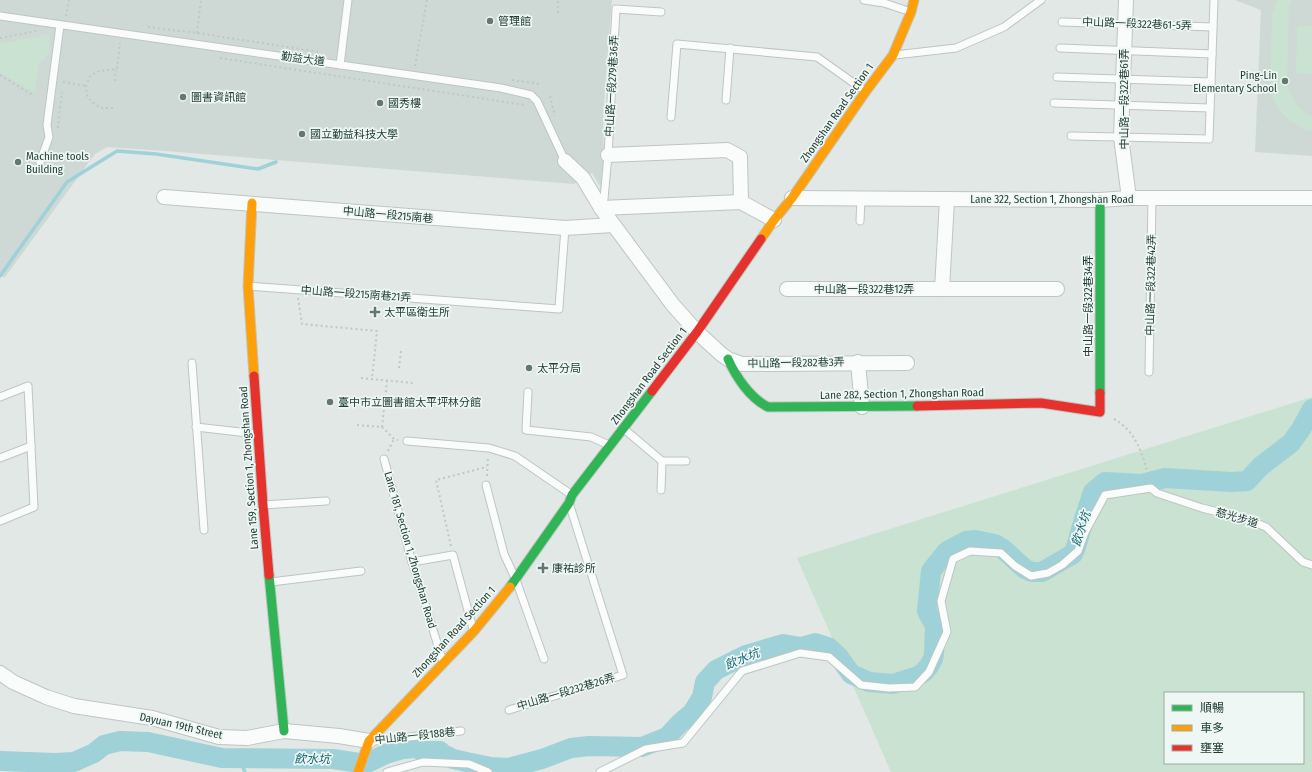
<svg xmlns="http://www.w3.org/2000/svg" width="1312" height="772" font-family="'Fira Sans Condensed','Noto Sans TC',sans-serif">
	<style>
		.built { fill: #ced9d5 }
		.green { fill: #c9e2d1; fill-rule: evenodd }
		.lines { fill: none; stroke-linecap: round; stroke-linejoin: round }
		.stream { stroke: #9ed1d8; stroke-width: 3.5 }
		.river { stroke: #9ed1d8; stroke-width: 20 }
		.lane-casing { stroke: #bec5c2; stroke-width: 9 }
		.street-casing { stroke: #bec5c2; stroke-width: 16 }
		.fast-casing { stroke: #bdc6c2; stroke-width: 11 }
		.slow-casing { stroke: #bdc6c2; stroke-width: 11 }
		.jam-casing { stroke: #bdc6c2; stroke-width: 11 }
		.path { stroke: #bfc8c4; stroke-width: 2; stroke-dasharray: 2 3; stroke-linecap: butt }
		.lane { stroke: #fafcfb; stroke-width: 7 }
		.street { stroke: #fafcfb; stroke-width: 14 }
		.fast { stroke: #30b455; stroke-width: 9 }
		.slow { stroke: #ff9f0a; stroke-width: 9 }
		.jam { stroke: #e5322d; stroke-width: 9 }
		.poi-dot { fill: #637871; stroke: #eef7f3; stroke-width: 1.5 }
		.labels { text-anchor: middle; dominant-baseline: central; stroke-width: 3.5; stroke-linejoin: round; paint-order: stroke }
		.poi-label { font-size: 11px; fill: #1f3b33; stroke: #eef7f3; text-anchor: start }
		.street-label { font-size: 11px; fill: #1f3b33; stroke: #eef7f3 }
		.water-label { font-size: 12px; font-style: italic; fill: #166879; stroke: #eef7f3 }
	</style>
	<rect width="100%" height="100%" fill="#e1e8e5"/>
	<g class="built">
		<path d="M0,0H612L603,114L604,182L601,188L592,173L574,184L165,151L107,147L95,154L5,277H0Z"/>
		<path d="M1235,0H1312V156L1255,152L1261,10Z"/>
	</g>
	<g class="green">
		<path d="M1277,0H1294L1289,5L1287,86L1296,104L1307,115L1312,116V131L1306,130L1290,121L1278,109L1270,91L1272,15Z"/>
		<path d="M1297,26H1312V74L1296,73Z"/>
		<path d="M50,34L49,53L38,66L35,93L0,73V44Z"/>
		<path d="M1312,397V772H891L797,558ZM1165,693H1303V763H1165Z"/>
	</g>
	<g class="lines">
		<g class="stream">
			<path d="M0,276L67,182L117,151L156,154L258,169L276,162"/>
			<path d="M239,758L245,772"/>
		</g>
		<path class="river" d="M0,761L55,763L74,762L94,753L104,745L120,741L148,742L222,758L333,759L365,764L386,754L403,749L416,748L423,751H440L443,754L453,759L471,763L491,767L508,768L542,759L571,748L589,746L642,747L667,737L680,723L692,713L702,697L705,682L716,670L746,655L783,644L801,647L815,643L828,647L839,657L851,674L869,682L893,684L918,676L924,672L929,666L933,659L934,653L935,626L927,611L931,571L947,551L966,541L975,540L995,544L1003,549L1025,569L1032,572H1042L1073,554L1076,547L1084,519L1093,492L1105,482L1142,484L1165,478L1232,482L1247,481L1261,466L1291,443L1301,429L1312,409"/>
		<g class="lane-casing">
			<g id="lane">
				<path d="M864,0L884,3L911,12"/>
				<path d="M0,16L501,88L531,95L537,101L565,161"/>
				<path d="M1062,22L1213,27"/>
				<path d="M1060,48L1212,54"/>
				<path d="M895,55L956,48L1004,27L1041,0"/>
				<path d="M340,65L348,0"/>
				<path d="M1057,77L1211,82"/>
				<path d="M726,100L730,48"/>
				<path d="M1054,103L1210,108"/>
				<path d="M671,117L677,44L817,57L865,91"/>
				<path d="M1071,136L1209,139L1214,0"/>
				<path d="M40,162L49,137L47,125L60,25"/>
				<path d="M598,204L604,199L608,155L616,9L661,12"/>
				<path d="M860,221L861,199"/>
				<path d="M248,286L559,309"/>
				<path d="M559,307L565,228"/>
				<path d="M192,363L204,530"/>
				<path d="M1149,372L1152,199"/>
				<path d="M528,392L526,430L591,437L609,445"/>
				<path d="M0,397L28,386L34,507L0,521"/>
				<path d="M196,427L257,434"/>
				<path d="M624,429L662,461L661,490"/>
				<path d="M407,441L489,448L515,456L572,495"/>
				<path d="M0,458L31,446"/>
				<path d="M384,459L412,562L443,662"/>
				<path d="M662,461H686"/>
				<path d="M486,485L504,554L516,580L544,659"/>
				<path d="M263,505L326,501"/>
				<path d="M412,562L453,555L473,629"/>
				<path d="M271,582L361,571"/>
				<path d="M509,710L623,675L570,506"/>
				<path d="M375,741L461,731"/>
				<path d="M387,772L423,762L469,764L488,772"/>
				<path d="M600,772L646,749L683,743L742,671L800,653L829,657L861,685L889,688L915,687L929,672L947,632L941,601L953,559L970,551L1001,553L1015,566L1031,576L1048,573L1062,565L1078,551L1085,532L1105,495L1151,488L1157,493L1202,508L1243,518L1266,527L1303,562L1312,565"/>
			</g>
		</g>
		<g class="street-casing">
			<g id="street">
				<path d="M1126,0L1121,137L1129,198"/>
				<path d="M608,155L727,150L740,157L741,202"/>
				<path d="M565,161L583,178L601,208L673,305L697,332L721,354L728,359L742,364L907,363"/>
				<path d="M164,197L565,228L613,225"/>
				<path d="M792,198L1100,200L1129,198H1312"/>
				<path d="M601,208L741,202L774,220"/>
				<path d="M787,289H1057"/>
				<path d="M942,289L947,200"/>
				<path d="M858,362L862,407"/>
				<path d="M0,673L13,682L46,697L74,706L152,718L219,737L247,738L284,731L339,736L369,741"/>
			</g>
		</g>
		<g class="fast-casing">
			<g id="fast">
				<path d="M1100,200V393"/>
				<path d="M728,359C736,377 750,398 768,407L917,406"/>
				<path d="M269,575L284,731"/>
				<path d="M510,587L569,503L572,495L652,391"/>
			</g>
		</g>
		<g class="slow-casing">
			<g id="slow">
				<path d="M252,203L248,286L254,376"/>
				<path d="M761,239L774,220L792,198L866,91L893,55L911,12L914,0"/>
				<path d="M358,772L369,741L474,631L510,587"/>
			</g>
		</g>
		<g class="jam-casing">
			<g id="jam">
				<path d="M254,376L263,505L269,575"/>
				<path d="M652,391L697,332L761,239"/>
				<path d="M917,406L1041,403L1100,412V393"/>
			</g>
		</g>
		<g class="path">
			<path d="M558,13V0"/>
			<path d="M66,16L69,0"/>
			<path d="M148,27L197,33L320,52"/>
			<path d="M197,33L201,0"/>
			<path d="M0,38L36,31"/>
			<path d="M220,58L525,105"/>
			<path d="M415,66L427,0"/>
			<path d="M0,75L33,95"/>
			<path d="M512,80L541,84"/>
			<path d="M115,81L116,70"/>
			<path d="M63,82L86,86"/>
			<path d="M550,96L555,116"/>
			<path d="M113,108H101L92,102L87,96L86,86L90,76L99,71L117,69L120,43"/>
			<path d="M58,128L62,92"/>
			<path d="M298,298L302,324L377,331L372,379"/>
			<path d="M399,368L401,351"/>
			<path d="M361,378L413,383"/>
			<path d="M1114,419C1136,431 1144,456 1149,480"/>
			<path d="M357,425L382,427L394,439L398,440"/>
			<path d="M382,427L387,381"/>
			<path d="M388,451L394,439"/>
			<path d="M487,476L488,456"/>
			<path d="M451,546L436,480L487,467"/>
		</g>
		<use href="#lane" class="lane"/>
		<use href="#street" class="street"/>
		<use href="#fast" class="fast"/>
		<use href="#slow" class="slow"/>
		<use href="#jam" class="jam"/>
	</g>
	<g class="poi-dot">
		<circle cx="490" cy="21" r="4"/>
		<circle cx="1285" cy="81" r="4"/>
		<circle cx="183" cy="97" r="4"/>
		<circle cx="380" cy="103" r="4"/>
		<circle cx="302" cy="134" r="4"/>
		<circle cx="18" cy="162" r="4"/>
		<path d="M373 306h4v4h4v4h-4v4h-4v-4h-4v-4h4z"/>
		<circle cx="529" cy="368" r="4"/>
		<circle cx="330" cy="402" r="4"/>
		<path d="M541 562h4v4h4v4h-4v4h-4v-4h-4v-4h4z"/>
	</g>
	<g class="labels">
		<g class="poi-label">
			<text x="498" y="21">管理館</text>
			<text x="1277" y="75" text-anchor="end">Ping-Lin<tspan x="1277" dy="13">Elementary School</tspan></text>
			<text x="191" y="97">圖書資訊館</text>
			<text x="388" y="103">國秀樓</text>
			<text x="310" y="134">國立勤益科技大學</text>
			<text x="26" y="156">Machine tools<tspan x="26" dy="13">Building</tspan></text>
			<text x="384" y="312">太平區衛生所</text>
			<text x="537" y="368">太平分局</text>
			<text x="338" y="402">臺中市立圖書館太平坪林分館</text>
			<text x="552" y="568">康祐診所</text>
		</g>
		<g class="street-label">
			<text transform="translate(1137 24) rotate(2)">中山路一段322巷61-5弄</text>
			<text transform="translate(303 59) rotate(8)">勤益大道</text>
			<text transform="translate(612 86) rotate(-87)">中山路一段279巷36弄</text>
			<text transform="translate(1124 99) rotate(-90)">中山路一段322巷61弄</text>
			<text transform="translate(837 113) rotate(-55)">Zhongshan Road Section 1</text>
			<text x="1052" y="199">Lane 322, Section 1, Zhongshan Road</text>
			<text transform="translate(388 215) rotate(5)">中山路一段215南巷</text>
			<text transform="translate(1151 285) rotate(-89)">中山路一段322巷42弄</text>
			<text x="864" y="289">中山路一段322巷12弄</text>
			<text transform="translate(356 294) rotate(4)">中山路一段215南巷21弄</text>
			<text transform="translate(1088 306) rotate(-90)">中山路一段322巷34弄</text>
			<text transform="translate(796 363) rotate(-1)">中山路一段282巷3弄</text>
			<text transform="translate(649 376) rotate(-53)">Zhongshan Road Section 1</text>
			<text transform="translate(902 394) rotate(-1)">Lane 282, Section 1, Zhongshan Road</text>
			<text transform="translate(249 468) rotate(-94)">Lane 159, Section 1, Zhongshan Road</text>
			<text transform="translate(1237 518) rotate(16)">慈光步道</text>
			<text transform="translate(410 550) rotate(74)">Lane 181, Section 1, Zhongshan Road</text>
			<text transform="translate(454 632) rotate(-48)">Zhongshan Road Section 1</text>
			<text transform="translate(566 692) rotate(-17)">中山路一段232巷26弄</text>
			<text transform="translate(181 726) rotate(13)">Dayuan 19th Street</text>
			<text transform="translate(415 736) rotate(-6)">中山路一段188巷</text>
		</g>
		<g class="water-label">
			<text transform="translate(1081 529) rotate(-72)">飲水坑</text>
			<text transform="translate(742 659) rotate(-22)">飲水坑</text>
			<text transform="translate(312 759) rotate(1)">飲水坑</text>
		</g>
	</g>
	<rect x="1164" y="692" width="140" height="72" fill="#eef7f3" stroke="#9baca6"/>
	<rect x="1172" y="705" width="20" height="6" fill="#30b455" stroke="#9baca6"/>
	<text x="1200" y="712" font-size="12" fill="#1f3b33">順暢</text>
	<rect x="1172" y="725" width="20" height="6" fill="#ff9f0a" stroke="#9baca6"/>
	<text x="1200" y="732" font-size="12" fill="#1f3b33">車多</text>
	<rect x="1172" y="745" width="20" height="6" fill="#e5322d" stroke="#9baca6"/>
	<text x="1200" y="752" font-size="12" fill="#1f3b33">壅塞</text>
</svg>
